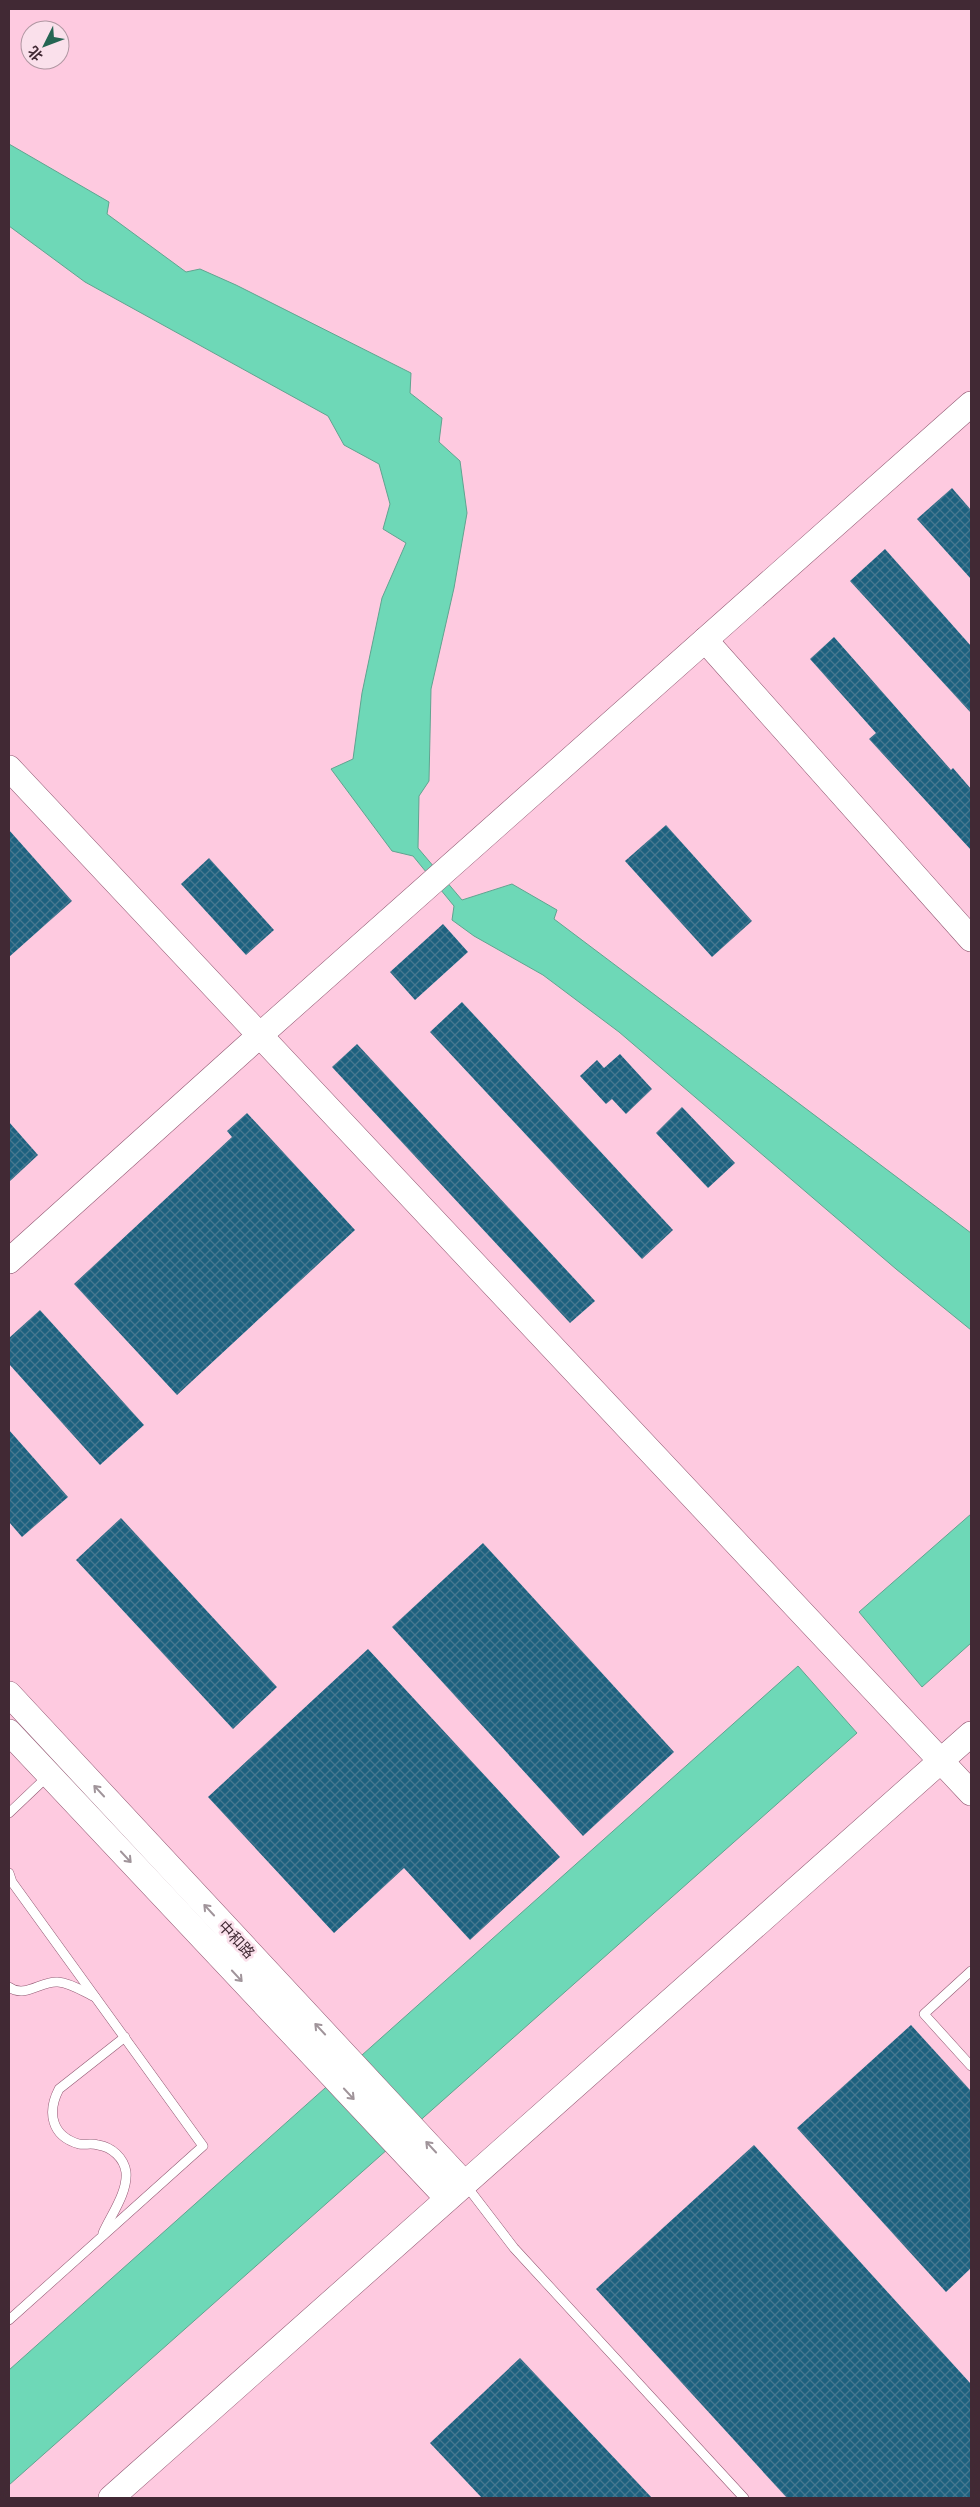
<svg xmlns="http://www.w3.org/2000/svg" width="980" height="2507" font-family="'Exo 2','Noto Sans SC',sans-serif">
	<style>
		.water { fill: #6ed8b7; stroke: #60a490 }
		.building { fill: url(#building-cross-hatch) }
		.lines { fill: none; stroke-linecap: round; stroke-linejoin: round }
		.lane-casing { stroke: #935a74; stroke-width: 10 }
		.secondary-casing { stroke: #935a74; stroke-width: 26 }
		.lane { stroke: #fff; stroke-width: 9 }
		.secondary { stroke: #fff; stroke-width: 25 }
		.oneway { stroke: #a0949a }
		.labels { text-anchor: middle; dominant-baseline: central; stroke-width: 5; stroke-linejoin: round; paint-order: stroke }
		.street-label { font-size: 15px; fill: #412934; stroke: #fae0eb }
	</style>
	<defs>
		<pattern id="building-cross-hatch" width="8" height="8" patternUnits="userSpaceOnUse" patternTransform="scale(1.25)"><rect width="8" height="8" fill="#1d617f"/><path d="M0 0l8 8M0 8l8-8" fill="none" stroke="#477890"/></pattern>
	</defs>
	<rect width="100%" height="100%" fill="#fecae0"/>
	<g class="water">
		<path d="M9,144L109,202L107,214L186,272L200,269L236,285L411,373L410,393L442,418L439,442L460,461L467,513L454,588L431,689L429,781L419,796L418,848L462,900L512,884L557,910L554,919L971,1233V1330L896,1269L619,1032L543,975L474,936L452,920L454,906L413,856L392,851L331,769L353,759L362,693L382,598L406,543L383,529L390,504L379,464L344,445L328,416L85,282L9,226Z"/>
		<path d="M971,1514V1643L922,1687L859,1612Z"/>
		<path d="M798,1666L857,1733L9,2485V2370Z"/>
	</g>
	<g class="building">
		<path d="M952,488L971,510V579L917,519Z"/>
		<path d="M885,549L971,646V713L850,581Z"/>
		<path d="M834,637L951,770L953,768L971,789V850L869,739L876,733L810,659Z"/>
		<path d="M666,825L752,921L712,957L625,861Z"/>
		<path d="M9,830L72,901L9,957Z"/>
		<path d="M209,858L274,930L246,955L181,884Z"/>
		<path d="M443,924L468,952L415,1000L390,972Z"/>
		<path d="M462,1002L673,1230L642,1259L430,1032Z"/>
		<path d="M357,1044L595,1301L570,1323L332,1067Z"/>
		<path d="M620,1054L652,1089L626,1114L612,1099L606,1104L580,1076L597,1060L604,1068Z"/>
		<path d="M682,1107L735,1163L708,1188L656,1133Z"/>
		<path d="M247,1113L355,1230L177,1395L74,1284L232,1137L227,1131Z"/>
		<path d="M9,1122L38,1155L9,1182Z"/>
		<path d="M40,1310L144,1425L100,1465L9,1364V1338Z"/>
		<path d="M9,1430L68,1497L22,1537L9,1522Z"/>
		<path d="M121,1518L277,1687L233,1729L76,1560Z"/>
		<path d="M483,1543L674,1752L583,1836L392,1627Z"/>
		<path d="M368,1649L560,1857L470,1940L404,1868L334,1933L208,1797Z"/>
		<path d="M911,2025L971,2091V2268L946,2292L797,2128Z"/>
		<path d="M754,2145L971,2384V2498H787L596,2289Z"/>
		<path d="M520,2358L652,2498H482L430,2443Z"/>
	</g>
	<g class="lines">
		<g class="lane-casing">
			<g id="lane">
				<path d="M9,1813L49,1775"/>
				<path d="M9,1873L12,1882L203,2146L9,2320"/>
				<path d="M971,1971L924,2014L971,2066"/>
				<path d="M9,1987C25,1999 42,1980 58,1982C71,1983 84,1992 95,1997"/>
				<path d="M465,2184L514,2248L744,2498"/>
				<path d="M103,2233C111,2215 128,2192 126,2172C124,2158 112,2147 98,2145C92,2143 85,2145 79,2144C51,2136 47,2112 59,2089L125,2037"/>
			</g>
		</g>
		<g class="secondary-casing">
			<g id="secondary">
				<path d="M705,640L971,939"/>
				<path d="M9,768L971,1793"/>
				<path d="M9,1261L259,1036L971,404"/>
				<path d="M9,1694L464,2183"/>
				<path d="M9,1732L447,2198"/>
				<path d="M111,2498L971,1734"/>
			</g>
		</g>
		<use href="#lane" class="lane"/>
		<use href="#secondary" class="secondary"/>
	</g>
	<defs><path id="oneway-shaft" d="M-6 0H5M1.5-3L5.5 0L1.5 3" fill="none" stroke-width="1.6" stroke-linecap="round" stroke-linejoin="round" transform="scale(1.25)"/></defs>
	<g class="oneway">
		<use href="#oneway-shaft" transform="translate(99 1791) rotate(-133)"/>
		<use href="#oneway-shaft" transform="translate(126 1857) rotate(47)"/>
		<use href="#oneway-shaft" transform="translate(209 1910) rotate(-133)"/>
		<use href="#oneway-shaft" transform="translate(237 1976) rotate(47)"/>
		<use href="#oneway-shaft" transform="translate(320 2029) rotate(-133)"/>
		<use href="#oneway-shaft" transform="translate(349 2094) rotate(47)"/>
		<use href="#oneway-shaft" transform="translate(431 2147) rotate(-133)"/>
	</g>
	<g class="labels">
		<g class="street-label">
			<text transform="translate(237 1939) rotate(47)">中和路</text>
		</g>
	</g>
	<rect width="980" height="2507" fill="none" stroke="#412934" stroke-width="20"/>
	<g transform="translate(45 45) rotate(228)"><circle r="24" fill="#fae0eb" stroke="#b097a2"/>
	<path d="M0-4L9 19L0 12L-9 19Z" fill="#256553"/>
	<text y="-8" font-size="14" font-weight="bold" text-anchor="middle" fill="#412934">北</text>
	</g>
</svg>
